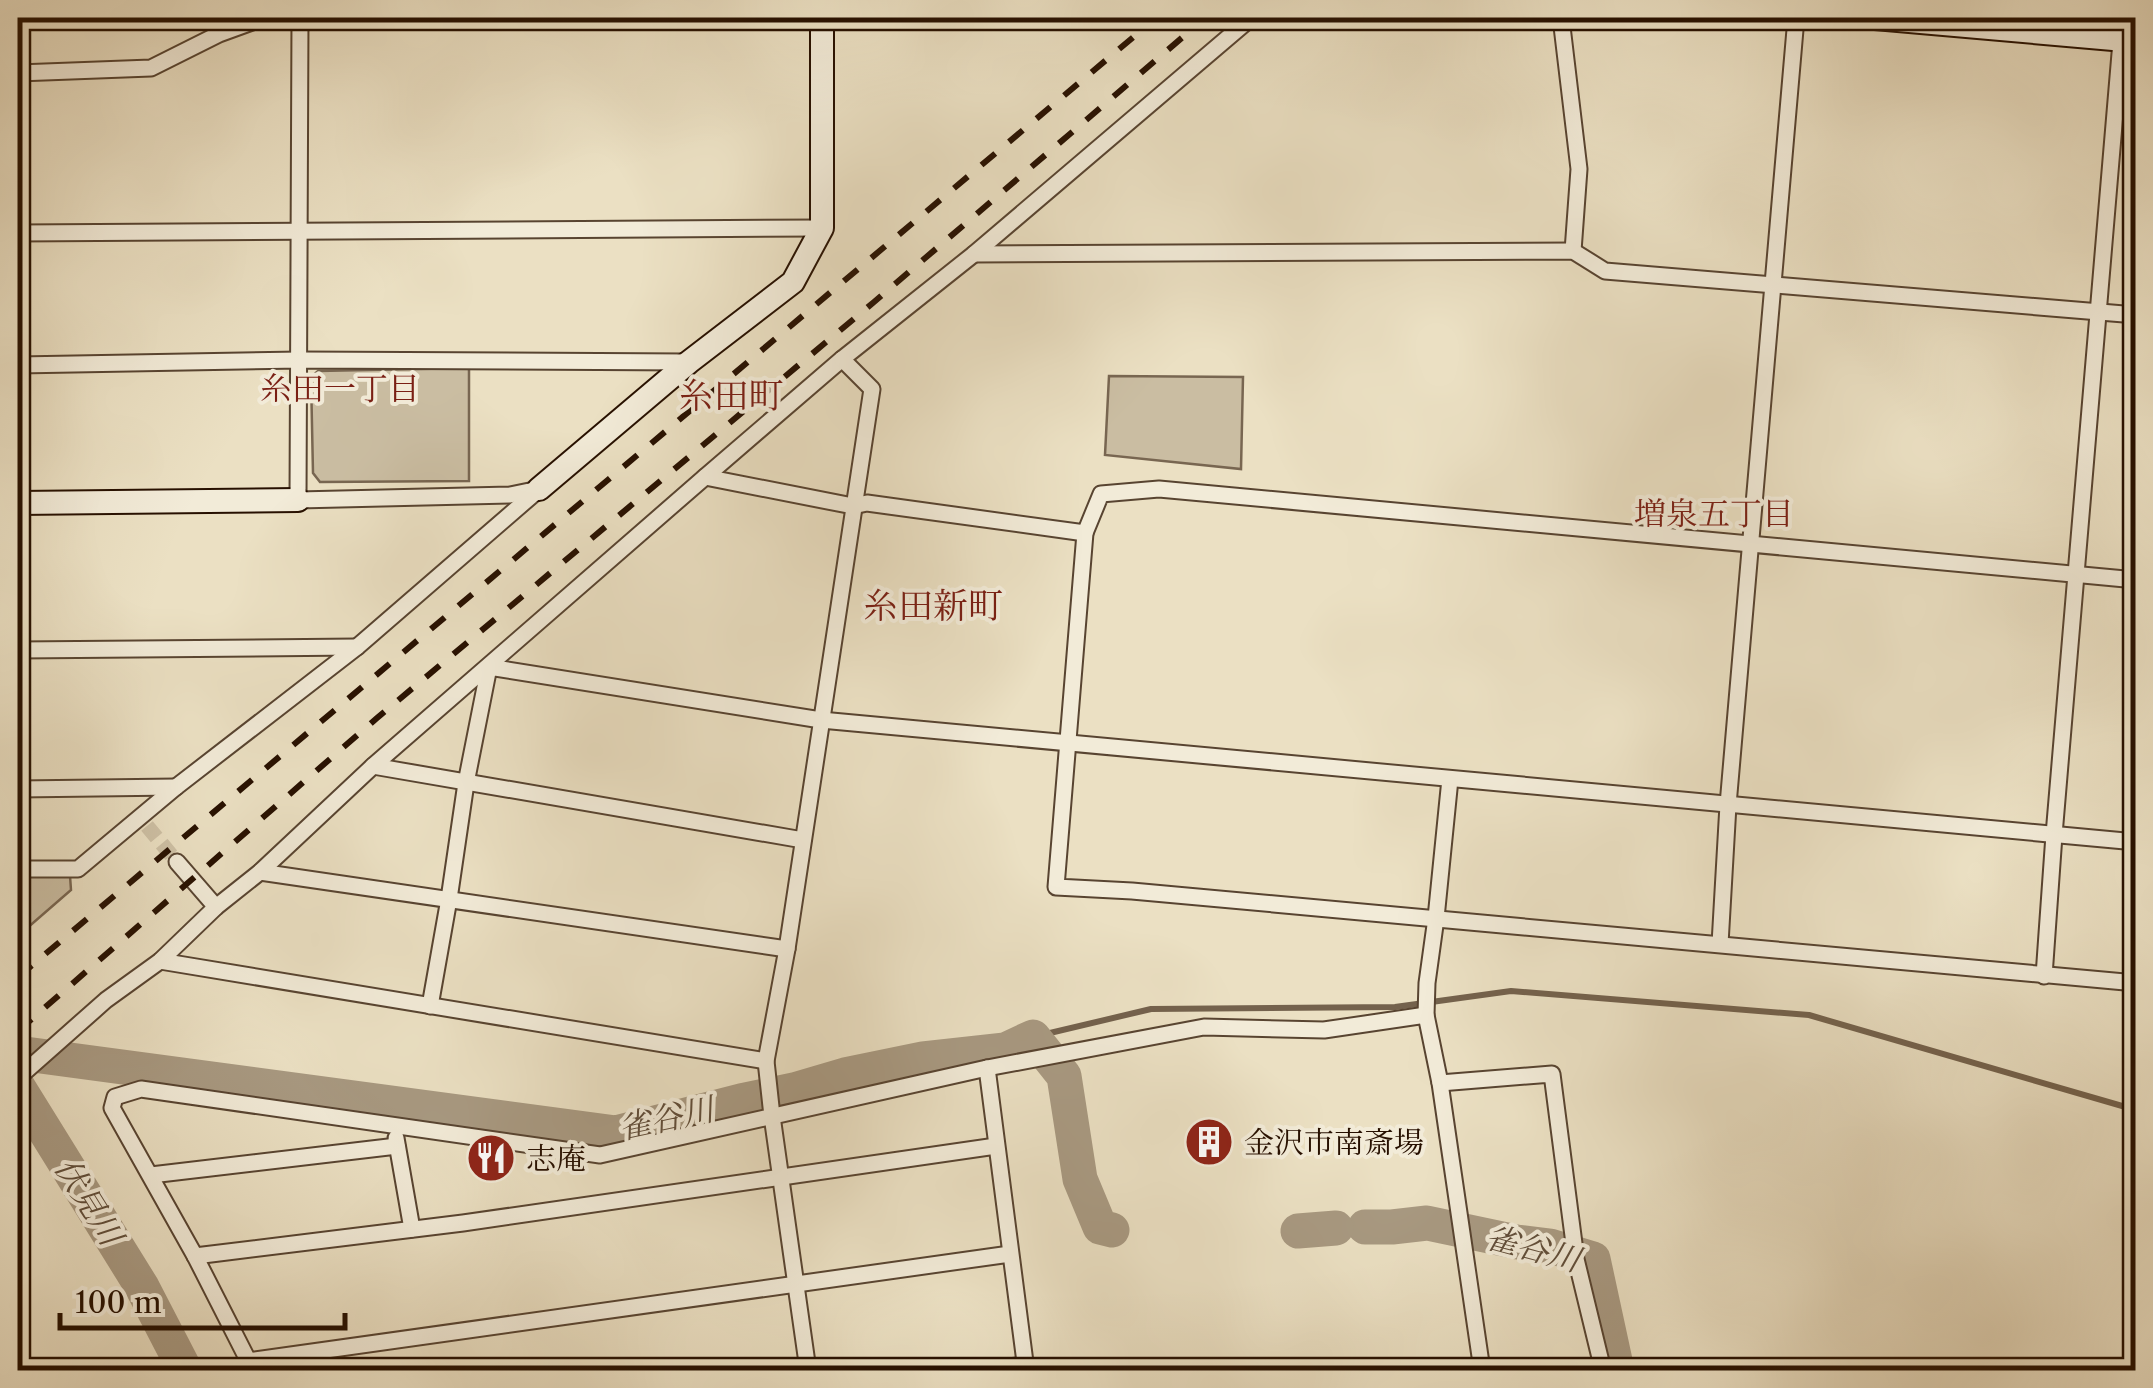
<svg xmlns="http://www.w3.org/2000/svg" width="2153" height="1388" font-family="'Libre Caslon Text','Noto Serif JP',serif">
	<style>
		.green { fill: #cabda2; stroke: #786651; stroke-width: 2.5 }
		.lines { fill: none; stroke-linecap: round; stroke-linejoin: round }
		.stream { stroke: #74624d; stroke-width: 6 }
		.river { stroke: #a89981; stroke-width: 35 }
		.street-tunnel { stroke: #cec1a6; stroke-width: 15; stroke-dasharray: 15 8; stroke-linecap: butt }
		.street-casing { stroke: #584431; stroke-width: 19 }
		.secondary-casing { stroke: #271000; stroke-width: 26 }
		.street { stroke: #f2ebd8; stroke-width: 15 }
		.secondary { stroke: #f2ebd8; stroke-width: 22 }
		.rail { stroke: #271000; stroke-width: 6; stroke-dasharray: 18 18; stroke-linecap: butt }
		.labels { text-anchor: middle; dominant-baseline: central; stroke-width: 8; stroke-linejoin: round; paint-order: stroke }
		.poi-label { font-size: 30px; fill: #271000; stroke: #f2ebd8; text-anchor: start }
		.neighbourhood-label { font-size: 32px; fill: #7a1f14; stroke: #f2ebd8 }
		.water-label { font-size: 32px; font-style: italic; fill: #614e3a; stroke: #f2ebd8 }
		.quarter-label { font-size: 35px; fill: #7a1f14; stroke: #f2ebd8 }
	</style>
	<rect width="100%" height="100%" fill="#ebe0c3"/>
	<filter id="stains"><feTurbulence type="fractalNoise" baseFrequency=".002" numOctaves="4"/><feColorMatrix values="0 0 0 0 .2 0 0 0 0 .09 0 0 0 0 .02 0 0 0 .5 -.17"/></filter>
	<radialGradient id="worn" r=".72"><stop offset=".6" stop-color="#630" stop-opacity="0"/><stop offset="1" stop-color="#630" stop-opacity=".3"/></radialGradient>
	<g class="green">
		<path d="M469,368V481L320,482L313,473L311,377L318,371Z"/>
		<path d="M1109,376L1243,377L1241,469L1105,455Z"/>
		<path d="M70,876L71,890L18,936V877Z"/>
	</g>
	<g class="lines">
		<path class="stream" d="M1033,1037L1151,1009L1395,1007L1511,991L1809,1015L2136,1110"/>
		<g class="river">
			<path d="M18,1053L616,1133L741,1101L794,1090L845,1075L923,1059L1005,1050L1033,1037L1064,1076L1080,1179L1100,1227L1112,1230"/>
			<path d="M18,1087L142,1287L185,1370"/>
			<path d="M1365,1227H1392L1427,1223L1517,1242L1550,1246L1593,1259L1617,1370"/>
			<path d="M1298,1231L1336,1228"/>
		</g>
		<path class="street-tunnel" d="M147,826L177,862"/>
		<g class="street-casing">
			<g id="street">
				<path d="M300,18L298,500L510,495L539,489"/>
				<path d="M1561,18L1579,169L1573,251"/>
				<path d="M18,73L151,68L219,34L263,18"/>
				<path d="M18,233L822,228"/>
				<path d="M974,254L1573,251L1605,271L2136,315"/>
				<path d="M18,365L300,360L688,362"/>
				<path d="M705,477L853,506L867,503L1085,533L1101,494L1159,489L2136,580"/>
				<path d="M1085,533L1056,887L1132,891L2136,983"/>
				<path d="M18,650L357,647"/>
				<path d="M373,766L803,840"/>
				<path d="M1450,779L1436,918L1427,983L1426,1015L1440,1083L1482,1370"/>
				<path d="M18,789L176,787"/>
				<path d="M177,862L216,907"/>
				<path d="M18,869H78L176,787L357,647L536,492"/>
				<path d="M260,872L787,949"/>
				<path d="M1720,944L1728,805L1796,18"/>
				<path d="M160,961L766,1061"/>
				<path d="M2044,976L2054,835L2123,18"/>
				<path d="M430,1006L449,899L466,783L489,667L821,720L2136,842"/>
				<path d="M987,1068L1026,1370"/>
				<path d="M18,1078L106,1000L160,961L216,907L260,872L373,766L705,477L842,359L974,254L1251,18"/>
				<path d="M1440,1083L1552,1074L1576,1259L1603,1370"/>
				<path d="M396,1138L412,1229"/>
				<path d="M151,1175L397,1146"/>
				<path d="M195,1256L463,1223L996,1146"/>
				<path d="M18,1304L21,1310L18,1339"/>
				<path d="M248,1361L1010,1254"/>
				<path d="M253,1370L195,1256L112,1108L115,1097L141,1089L600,1155L987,1068L1204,1027L1324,1030L1426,1015"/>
				<path d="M808,1370L772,1116L766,1061L787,949L872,389L842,359"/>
				<path d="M985,1370L1025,1365"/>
			</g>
		</g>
		<g class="secondary-casing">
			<g id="secondary">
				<path d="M1875,18L2136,41"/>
				<path d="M539,489L689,362L793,282L822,228V18"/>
				<path d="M18,503L298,500"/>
			</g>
		</g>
		<use href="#street" class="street"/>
		<use href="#secondary" class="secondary"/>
		<g class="rail">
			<path d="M18,977L1156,18"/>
			<path d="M18,1031L377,718L874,302L1205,18"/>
		</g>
	</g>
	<defs>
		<g id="building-disc" transform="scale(2.5)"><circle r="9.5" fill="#8f2418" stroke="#f2ebd8"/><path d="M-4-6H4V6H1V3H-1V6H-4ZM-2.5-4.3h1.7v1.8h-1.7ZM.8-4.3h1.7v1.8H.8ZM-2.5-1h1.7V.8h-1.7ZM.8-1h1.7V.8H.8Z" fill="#fff"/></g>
		<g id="restaurant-disc" transform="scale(2.5)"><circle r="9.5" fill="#8f2418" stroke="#f2ebd8"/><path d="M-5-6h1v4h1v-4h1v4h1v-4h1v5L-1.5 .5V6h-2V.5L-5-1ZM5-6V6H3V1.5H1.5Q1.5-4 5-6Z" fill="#fff"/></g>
	</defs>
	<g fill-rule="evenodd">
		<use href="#building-disc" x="1209" y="1142"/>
		<use href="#restaurant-disc" x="491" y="1158"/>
	</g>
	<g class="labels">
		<g class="poi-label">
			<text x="1244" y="1142">金沢市南斎場</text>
			<text x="526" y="1158">志庵</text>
		</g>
		<g class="neighbourhood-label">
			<text x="340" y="388">糸田一丁目</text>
			<text x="1714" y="513">増泉五丁目</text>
		</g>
		<g class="water-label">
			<text transform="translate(666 1118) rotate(-12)">雀谷川</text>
			<text transform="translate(89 1201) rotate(58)">伏見川</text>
			<text transform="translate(1533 1248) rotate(15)">雀谷川</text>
		</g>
		<g class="quarter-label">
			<text x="731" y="395">糸田町</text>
			<text x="933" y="605">糸田新町</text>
		</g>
	</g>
	<rect width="2153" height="1388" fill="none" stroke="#ebe0c3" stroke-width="60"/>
	<rect x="20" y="20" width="2113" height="1348" fill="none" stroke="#271000" stroke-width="5"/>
	<rect x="30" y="30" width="2093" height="1328" fill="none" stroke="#271000" stroke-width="2.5"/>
	<path d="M60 1313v15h285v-15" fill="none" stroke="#271000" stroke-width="5"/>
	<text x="75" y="1313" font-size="30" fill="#271000" stroke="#f2ebd8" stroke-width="8" paint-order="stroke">100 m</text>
	<rect width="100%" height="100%" filter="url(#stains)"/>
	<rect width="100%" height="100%" fill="url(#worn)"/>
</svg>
